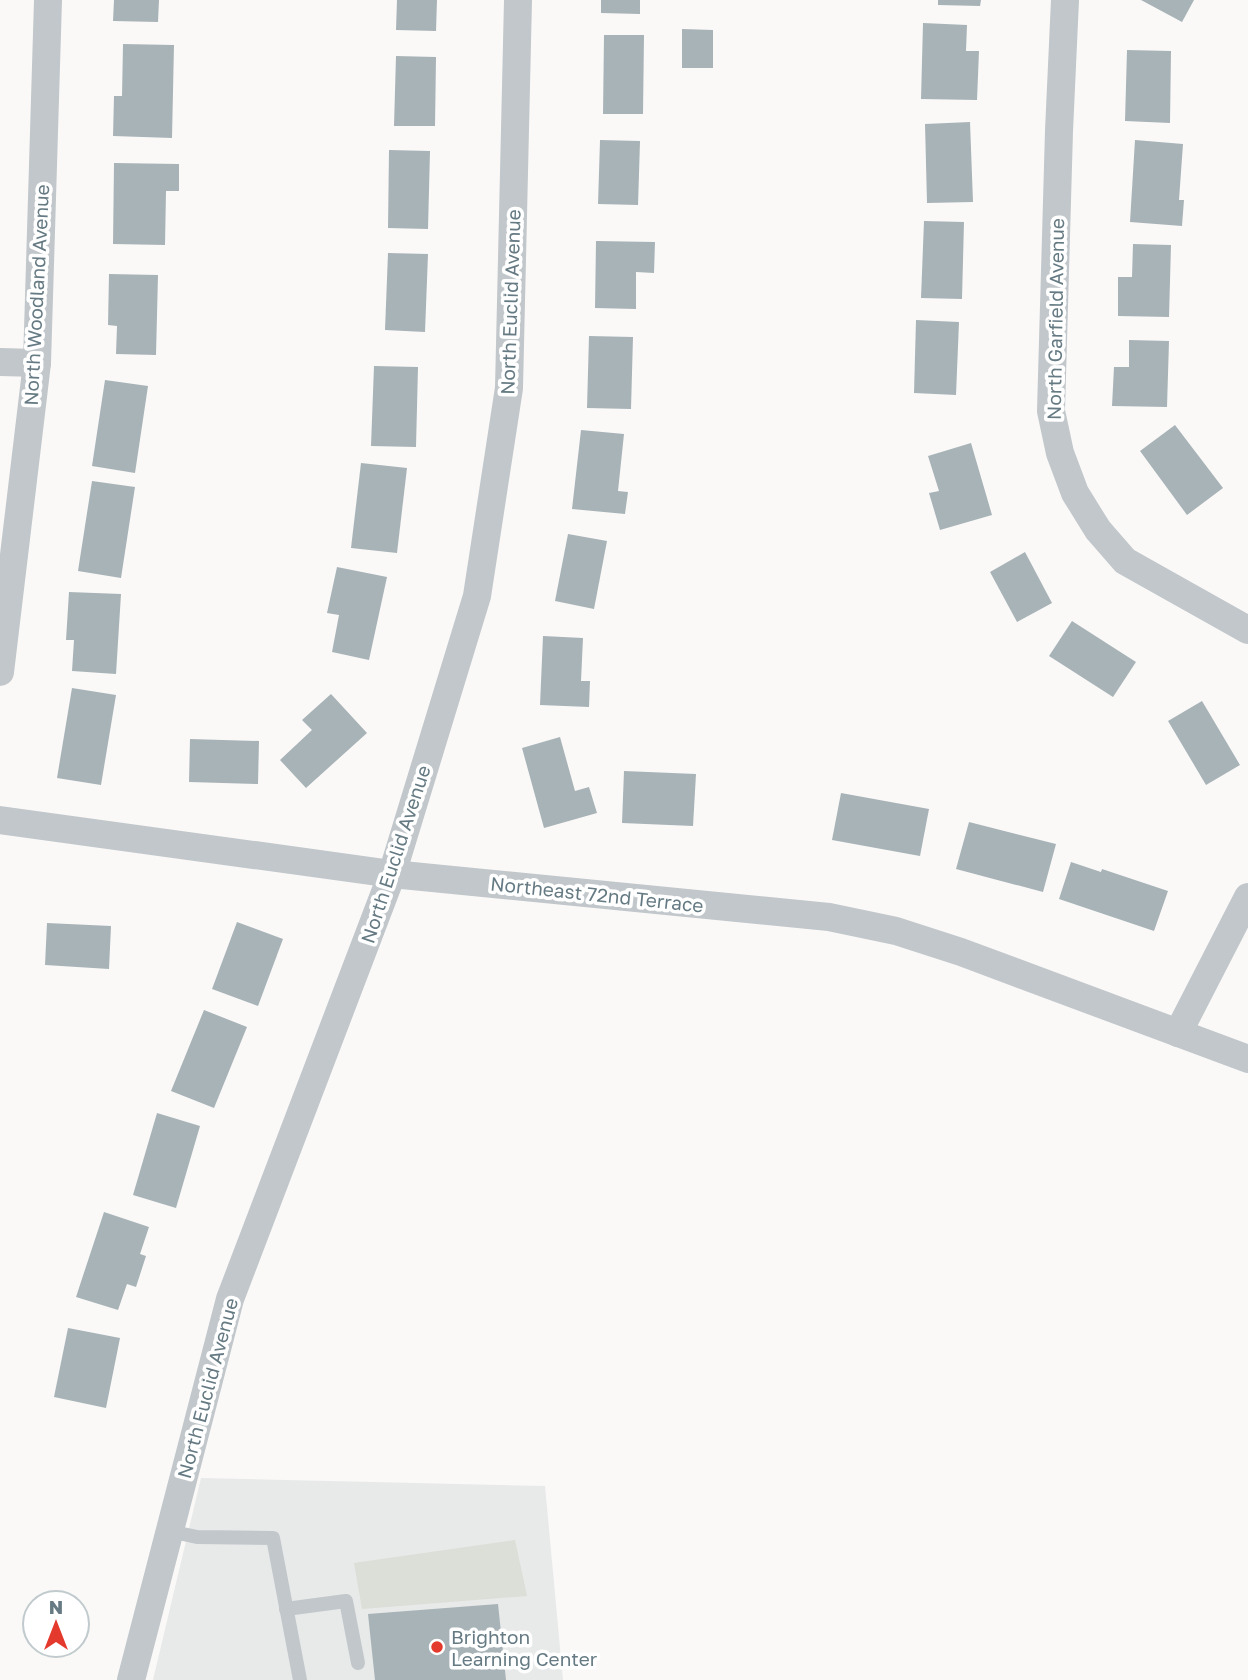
<svg xmlns="http://www.w3.org/2000/svg" width="1248" height="1680" font-family="'Golos Text',sans-serif">
	<style>
		.built { fill: #e8e9e9 }
		.green { fill: #dbdfd7 }
		.building { fill: #a8b3b7 }
		.lines { fill: none; stroke-linecap: round; stroke-linejoin: round }
		.service { stroke: #c1c7ca; stroke-width: 14 }
		.minor { stroke: #c1c7ca; stroke-width: 28 }
		.poi-dot { fill: #e4392d; stroke: #fff; stroke-width: 2.5 }
		.labels { text-anchor: middle; dominant-baseline: central; stroke-width: 7; stroke-linejoin: round; paint-order: stroke }
		.street-label { font-size: 19px; fill: #657a83; stroke: #fff }
		.poi-label { font-size: 19px; fill: #657a83; stroke: #fff; text-anchor: start }
	</style>
	<rect width="100%" height="100%" fill="#faf9f8"/>
	<path class="built" d="M201,1478L545,1486L563,1680H153Z"/>
	<path class="green" d="M515,1540L527,1596L362,1609L354,1563Z"/>
	<g class="building">
		<path d="M114,0H159L158,22L113,21Z"/>
		<path d="M397,0H437L436,31L396,30Z"/>
		<path d="M601,0H640V14L601,13Z"/>
		<path d="M938,0H981L980,6L938,5Z"/>
		<path d="M1141,0H1194L1182,22Z"/>
		<path d="M923,23L967,25L966,51H979L977,100L921,99Z"/>
		<path d="M682,29L713,30V68H682Z"/>
		<path d="M604,35H644L643,114H603Z"/>
		<path d="M123,44L174,45L172,138L113,136L114,96H122Z"/>
		<path d="M1127,50L1171,51L1170,123L1125,121Z"/>
		<path d="M396,56L436,57L435,126H394Z"/>
		<path d="M970,122L973,202L927,203L925,124Z"/>
		<path d="M600,140L640,141L638,205L598,204Z"/>
		<path d="M1135,140L1183,144L1179,200H1184L1182,226L1130,222Z"/>
		<path d="M389,150L430,151L428,229L388,228Z"/>
		<path d="M114,163L179,164V191H166L165,245L113,244Z"/>
		<path d="M924,221L964,222L962,299L921,298Z"/>
		<path d="M596,241L655,242L654,273L636,272V309L595,308Z"/>
		<path d="M1133,244L1171,245L1169,317L1118,316V277H1132Z"/>
		<path d="M388,253L428,254L425,332L385,330Z"/>
		<path d="M109,274L158,275L156,355L116,354L117,326L108,325Z"/>
		<path d="M916,320L959,322L956,395L914,393Z"/>
		<path d="M589,336L633,337L631,409L587,408Z"/>
		<path d="M1129,340L1169,341L1167,407L1112,406L1114,367H1129Z"/>
		<path d="M374,366L418,367L416,447L371,446Z"/>
		<path d="M105,380L148,386L135,473L92,466Z"/>
		<path d="M1175,425L1223,488L1187,515L1140,451Z"/>
		<path d="M581,430L624,434L618,491L628,492L625,514L572,509Z"/>
		<path d="M971,443L992,515L940,530L929,493L939,491L928,456Z"/>
		<path d="M361,463L407,468L397,553L351,548Z"/>
		<path d="M92,481L135,487L121,578L78,571Z"/>
		<path d="M568,534L607,541L594,609L555,601Z"/>
		<path d="M1025,552L1052,603L1017,622L990,572Z"/>
		<path d="M337,567L387,577L369,660L332,652L339,615L327,613Z"/>
		<path d="M69,592L121,594L116,674L72,671L74,640H66Z"/>
		<path d="M1072,621L1136,662L1113,697L1049,656Z"/>
		<path d="M543,636L583,638L581,681H590L589,707L540,705Z"/>
		<path d="M72,688L116,695L101,785L57,778Z"/>
		<path d="M331,694L367,733L306,788L280,760L312,730L302,720Z"/>
		<path d="M1202,701L1240,765L1206,785L1168,721Z"/>
		<path d="M560,737L575,791L589,787L597,813L544,828L522,748Z"/>
		<path d="M190,739L259,741L258,784L189,782Z"/>
		<path d="M624,771L696,774L693,826L622,823Z"/>
		<path d="M841,793L929,809L920,856L832,840Z"/>
		<path d="M969,822L1056,844L1043,892L956,869Z"/>
		<path d="M1071,862L1101,872L1102,869L1168,891L1154,931L1059,899Z"/>
		<path d="M237,922L283,939L258,1006L212,989Z"/>
		<path d="M47,923L111,926L109,969L45,965Z"/>
		<path d="M204,1010L247,1027L214,1108L171,1091Z"/>
		<path d="M157,1113L200,1126L176,1208L133,1195Z"/>
		<path d="M104,1212L149,1227L140,1254L146,1256L136,1287L127,1284L118,1310L76,1297Z"/>
		<path d="M68,1328L120,1338L106,1408L54,1397Z"/>
		<path d="M498,1604L506,1680H375L368,1614Z"/>
	</g>
	<g class="lines">
		<g class="service">
			<path d="M169,1531L197,1537L273,1538L300,1680"/>
			<path d="M286,1609L346,1601L358,1663"/>
		</g>
		<g class="minor">
			<path d="M1065,0L1059,131L1051,411L1060,453L1075,493L1098,530L1125,561L1248,630"/>
			<path d="M0,362L37,363"/>
			<path d="M0,672L37,363L48,0"/>
			<path d="M0,820L392,874L829,917L896,931L961,952L1248,1059"/>
			<path d="M1178,1033L1248,897"/>
			<path d="M131,1680L230,1299L392,874L477,596L509,388L518,0"/>
		</g>
	</g>
	<circle class="poi-dot" cx="437" cy="1647" r="7"/>
	<g class="labels">
		<g class="street-label">
			<text transform="translate(36 295) rotate(-87)">North Woodland Avenue</text>
			<text transform="translate(510 302) rotate(-88)">North Euclid Avenue</text>
			<text transform="translate(1055 319) rotate(-89)">North Garfield Avenue</text>
			<text transform="translate(395 854) rotate(-72)">North Euclid Avenue</text>
			<text transform="translate(597 894) rotate(6)">Northeast 72nd Terrace</text>
			<text transform="translate(207 1388) rotate(-75)">North Euclid Avenue</text>
		</g>
		<g class="poi-label">
			<text x="451" y="1636">Brighton<tspan x="451" dy="22">Learning Center</tspan></text>
		</g>
	</g>
	<g transform="translate(56 1624)"><circle r="33" fill="#ffffff" stroke="#c1cacd" stroke-width="2"/>
	<path d="M0-5L12 26L0 18L-12 26Z" fill="#e4392d"/>
	<text y="-10" font-size="19" font-weight="bold" text-anchor="middle" fill="#657a83">N</text>
	</g>
</svg>
